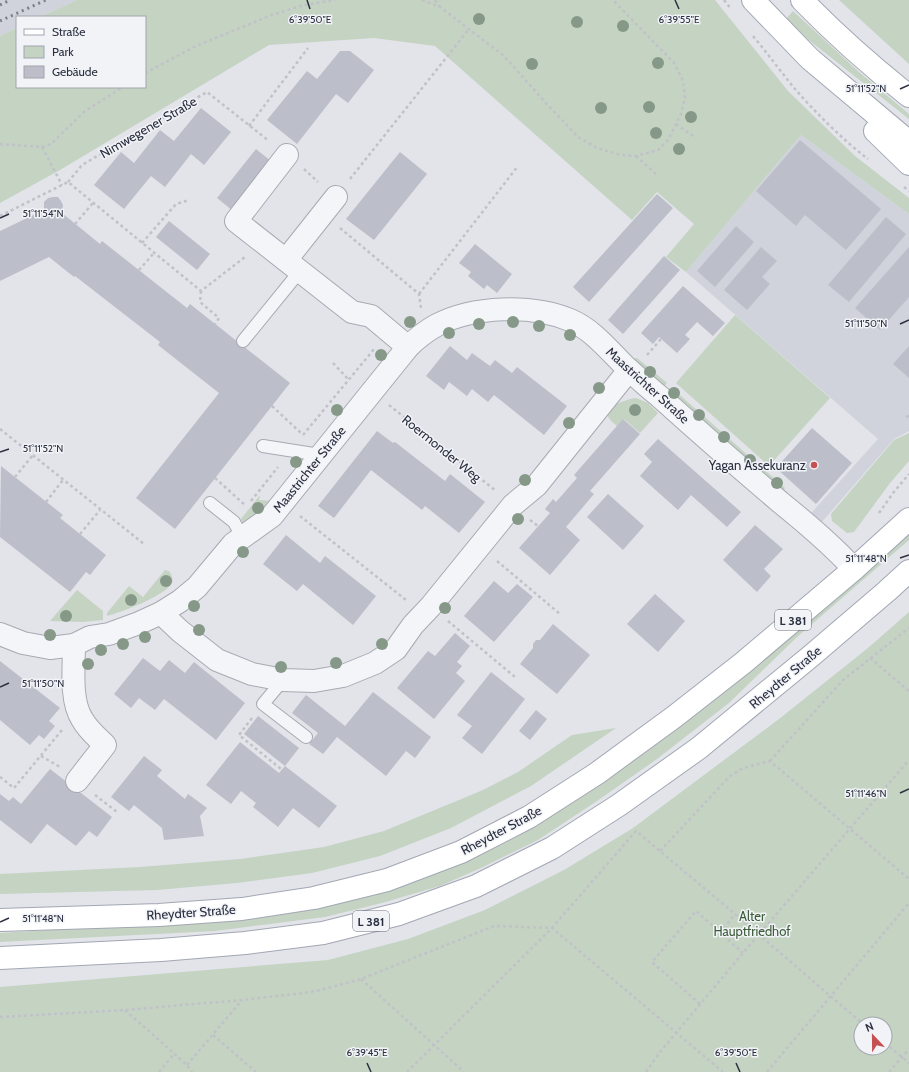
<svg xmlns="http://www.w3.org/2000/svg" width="909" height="1072" font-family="Cabin,sans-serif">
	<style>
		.built { fill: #d0d3db }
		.green { fill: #c5d3c3; fill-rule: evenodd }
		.building { fill: #bcbfc9 }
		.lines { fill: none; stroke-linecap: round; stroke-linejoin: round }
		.service-casing { stroke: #a7aab3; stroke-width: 14 }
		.minor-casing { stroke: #a7aab3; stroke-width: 24 }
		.primary-casing { stroke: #a2a7b4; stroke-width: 24 }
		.path { stroke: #c0c2c8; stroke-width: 2.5; stroke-dasharray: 3 3; stroke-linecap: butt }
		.service { stroke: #f4f5f8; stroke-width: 12 }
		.minor { stroke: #f4f5f8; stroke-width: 22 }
		.primary { stroke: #fff; stroke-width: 22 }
		.rail { stroke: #7c8192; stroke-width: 3; stroke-dasharray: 2 4; stroke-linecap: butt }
		.tree { fill: #869988 }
		.ticks { fill: none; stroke: #2b3040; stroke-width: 1.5 }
		.poi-dot { fill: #c64f51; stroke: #f1f3f7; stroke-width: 1.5 }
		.labels { text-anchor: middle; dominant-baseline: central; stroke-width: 3; stroke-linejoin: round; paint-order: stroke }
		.shield { fill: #f1f3f7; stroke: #666a77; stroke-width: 1 }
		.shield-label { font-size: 12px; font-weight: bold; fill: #2b3040 }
		.street-label { font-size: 13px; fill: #2b3040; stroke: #f1f3f7 }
		.poi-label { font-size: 13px; fill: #2b3040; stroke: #f1f3f7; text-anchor: end }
		.park-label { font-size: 13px; fill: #3b5b39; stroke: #f1f3f7 }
		.ticks-label { font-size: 10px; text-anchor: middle; fill: #2b3040; stroke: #f1f3f7; stroke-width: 3; stroke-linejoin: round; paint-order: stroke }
	</style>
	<rect width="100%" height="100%" fill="#e2e4e9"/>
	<g class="built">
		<path d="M0,0H77L40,17H17V28L0,36Z"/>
		<path d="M801,135L909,214V431L894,439L815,530L804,521L878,439L686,272Z"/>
	</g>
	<g class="green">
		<path d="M77,0H715L788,91L855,156L909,198V214L801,135L686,272L666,257L694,224L657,192L632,220L435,46L374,38L269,45L60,170L0,203V36L17,28V87H145V17H40Z"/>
		<path d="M839,0H909V64Z"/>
		<path d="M793,11L859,72L909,114V119L810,41L786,19Z"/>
		<path d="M735,315L830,398L769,466L676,383Z"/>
		<path d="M637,358L667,383L663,388L632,359Z"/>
		<path d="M672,388L785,488L781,493L668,393Z"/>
		<path d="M636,398L648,403L658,413L640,433L624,419L617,426C614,423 609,420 608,416C606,405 628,399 636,398Z"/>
		<path d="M909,433V461L890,483L854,532L847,533L832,521L831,514L894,440Z"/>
		<path d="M260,495L259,500L274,501L243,524L241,519Z"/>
		<path d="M909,534V540L796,638L729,703L657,759L597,801L538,840L481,868L440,886L382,903L325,917L215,931L0,942V933L115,926L379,893L434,874L481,854L793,634Z"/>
		<path d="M165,570L169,571C171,574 174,579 172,583C165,596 122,612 107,616V613L129,586L143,597Z"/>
		<path d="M77,590L103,611V620L83,622L50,621Z"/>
		<path d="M909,612V1072H0V987L328,960L408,939L485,910L564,870L633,828L779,719L868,648ZM861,1024H885V1048H861Z"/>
		<path d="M616,728L531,786L451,828L380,856L312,873L237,883L157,890L0,894V874L140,867L240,859L324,847L384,831L483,790L518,772L572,735Z"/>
	</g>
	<g class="building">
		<path d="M340,51H350L374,70L348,103L336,94L297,144L267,120L307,71L317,79Z"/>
		<path d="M201,108L231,132L204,165L191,154L165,187L151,176L124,209L94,185L121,152L134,163L160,130L174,141Z"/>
		<path d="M800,140L881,209L846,250L805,215L796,226L756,191Z"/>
		<path d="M256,149L272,162L233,211L217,198Z"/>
		<path d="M400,152L427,174L374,240L346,219Z"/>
		<path d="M657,194L673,208L589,302L573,287Z"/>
		<path d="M53,197H58L61,201L63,205L62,213L100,244L102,241L187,308L190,304L290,383L175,529L136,498L219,393L158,345L160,342L75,276L74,277L49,257L0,281V231L44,210V202L48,198Z"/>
		<path d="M886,217L906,234L849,302L828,285Z"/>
		<path d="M169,221L210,254L197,270L156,237Z"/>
		<path d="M736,226L754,242L715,287L697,271Z"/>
		<path d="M475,244L512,274L497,293L487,285L484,289L468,276L471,272L459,263Z"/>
		<path d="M761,247L777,261L762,277L770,284L747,310L724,290Z"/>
		<path d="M909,247V297L880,330L855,308Z"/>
		<path d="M664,256L680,270L623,334L608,320Z"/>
		<path d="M683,286L725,323L713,336L697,322L685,335L690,339L677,353L659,337L653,344L641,333Z"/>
		<path d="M450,346L467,360L472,353L490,366L495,360L512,373L517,367L567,406L544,435L494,395L488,402L472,389L467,396L449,382L444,390L426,376Z"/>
		<path d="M909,346V378L893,364Z"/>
		<path d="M623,419L640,434L590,491L594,494L566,527L580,540L550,575L519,548L550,513L545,509L553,499L556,502L577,478L574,475Z"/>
		<path d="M812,428L852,463L816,504L776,468Z"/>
		<path d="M377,431L393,443L395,442L445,481L450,474L485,502L459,533L425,506L422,510L371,470L334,518L318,506Z"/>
		<path d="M658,439L741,512L727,527L691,495L678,510L640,476L652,462L644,454Z"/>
		<path d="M1,466L63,515L60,518L106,555L90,575L86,572L70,592L0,537Z"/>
		<path d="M608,494L644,526L623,550L587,517Z"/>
		<path d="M755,525L783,549L764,569L771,576L757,592L723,560Z"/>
		<path d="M286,535L320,563L325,556L376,596L353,625L303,584L297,591L263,564Z"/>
		<path d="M494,581L508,593L517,584L533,597L494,642L464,616Z"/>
		<path d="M655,594L685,621L658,652L627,624Z"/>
		<path d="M553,624L590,655L557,694L520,664L533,648V644L536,640H540Z"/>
		<path d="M455,633L470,646L457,662L462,666L456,673L465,681L434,719L397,688L428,651L435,656Z"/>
		<path d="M143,658L160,671L169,660L185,673L194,662L245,703L216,740L164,699L155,710L139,698L131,708L114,694Z"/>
		<path d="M0,661L60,708L49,721L55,726L44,739L39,735L30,745L0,720Z"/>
		<path d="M491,672L525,699L482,754L462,738L472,726L457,715Z"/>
		<path d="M373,692L431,737L415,758L406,751L386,776L337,737L323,754L309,744L318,733L292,713L306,695L345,726Z"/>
		<path d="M536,710L547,719L530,740L519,731Z"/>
		<path d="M258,716L299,748L285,766L244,734Z"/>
		<path d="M240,742L279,773L285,766L337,806L319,828L293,808L278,827L253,807L256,803L241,791L231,804L206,785Z"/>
		<path d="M144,756L162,770L157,776L185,799L188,794L207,808L200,816L204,836L164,840L162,828L134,805L129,811L111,797Z"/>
		<path d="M50,769L112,817L97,837L89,831L76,846L47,824L31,844L0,820V794L9,801L13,797L21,804Z"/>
	</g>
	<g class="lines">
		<g class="service-casing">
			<g id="service">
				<path d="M243,341L300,271"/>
				<path d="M263,446L320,455"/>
				<path d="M210,503L234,522L242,537"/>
				<path d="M283,680L263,704L306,737"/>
			</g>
		</g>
		<g class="minor-casing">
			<g id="minor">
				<path d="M287,155L236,221L352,312L371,316L408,347"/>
				<path d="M286,260L336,197"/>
				<path d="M161,613L180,631L217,660L252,674L283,680L314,681L343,676L375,663L396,649L413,625L431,606L513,505L537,485L629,370"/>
				<path d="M0,634L23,643L50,648L74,645L90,637L109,634L139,623L161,613L180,601L197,587L233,544L272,516L408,347C417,338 426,331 437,325C473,306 532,304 570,320C594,330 611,353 629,370C639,379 649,388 659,396C699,432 739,467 780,502C806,523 831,544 854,569"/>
				<path d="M74,645C74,667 70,700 82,719C88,730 97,737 105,745L77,781"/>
			</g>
		</g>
		<g class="primary-casing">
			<g id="primary">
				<path d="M753,0L810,59L909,142"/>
				<path d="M802,0C835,34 871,66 909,96"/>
				<path d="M875,131L909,164"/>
				<path d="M0,920L159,915L242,909L314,898L387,880L461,852L529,817L596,774L674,717L743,663L854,569L909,519"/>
				<path d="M0,958L161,950L245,943L323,933L399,914L476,886L552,848L619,805L699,748L811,656L887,591L909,571"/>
			</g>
		</g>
		<g class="path">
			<path d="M422,0L440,7L504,56L545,102L578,137L597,148L621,155L636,156L658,150L668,140L681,114L685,98L683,81L674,63L613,0"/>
			<path d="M435,0L439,6"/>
			<path d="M724,0L731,9"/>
			<path d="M753,36C768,54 781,72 795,89C816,113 843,140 868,159"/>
			<path d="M145,73L196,46L272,15L304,5L335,0"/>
			<path d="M676,124L696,138"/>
			<path d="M249,126L308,48"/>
			<path d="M0,144L42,147L51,144L85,111L123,87"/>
			<path d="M42,147L62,185"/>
			<path d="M636,156L656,174"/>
			<path d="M304,169L318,182"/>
			<path d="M350,179L469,29"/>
			<path d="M68,182L82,165L207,92L269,141"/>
			<path d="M904,187L909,191"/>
			<path d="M0,216L68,182L201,291L245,257"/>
			<path d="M75,224L93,203"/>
			<path d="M340,228L419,294L421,308"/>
			<path d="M142,243L176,204L189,200"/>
			<path d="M139,270L154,253"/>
			<path d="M201,291L200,302L219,318L215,324"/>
			<path d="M419,294L518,166"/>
			<path d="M647,355L661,339"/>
			<path d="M333,363L348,379"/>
			<path d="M389,405L496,491"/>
			<path d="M272,406L301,433"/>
			<path d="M906,417L909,416"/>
			<path d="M0,429L144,544"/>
			<path d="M303,435L375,348"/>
			<path d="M15,477L33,455"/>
			<path d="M215,478L245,505"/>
			<path d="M251,501L278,467"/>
			<path d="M46,502L63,480"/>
			<path d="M879,513L893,493L909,474"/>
			<path d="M300,516L406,600"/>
			<path d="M530,520L538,526"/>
			<path d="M80,534L100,510"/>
			<path d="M497,561L560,614"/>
			<path d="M448,621L515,677"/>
			<path d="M870,658L909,691"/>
			<path d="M252,718L239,735L281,769"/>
			<path d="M41,756L60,767"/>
			<path d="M770,761L843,680L909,628"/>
			<path d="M0,777L14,788L62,730"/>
			<path d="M95,795L117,812"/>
			<path d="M660,851L730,776L743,768L770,761L909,879"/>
			<path d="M720,933L735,914"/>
			<path d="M361,979L464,1072"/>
			<path d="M700,1004L652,962L696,911L743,953"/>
			<path d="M125,1010L187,1065L192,1072"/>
			<path d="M0,1017L125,1010L242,1000L304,993L321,990L361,979L494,926L552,928L723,1072"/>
			<path d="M213,1035L256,1072"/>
			<path d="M885,1043L909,1063"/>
			<path d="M187,1065L242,1000"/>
			<path d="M159,1072L174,1054"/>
			<path d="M407,1072L552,928L636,831L735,914L863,1024"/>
			<path d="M646,1072L660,1052L743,953L909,760"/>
			<path d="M767,1072L909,903"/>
			<path d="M889,1072L909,1049"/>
		</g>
		<use href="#service" class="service"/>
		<use href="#minor" class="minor"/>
		<use href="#primary" class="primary"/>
		<g class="rail">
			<path d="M0,5L10,0"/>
			<path d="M0,21L46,0"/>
		</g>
	</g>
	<g class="tree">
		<circle cx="479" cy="19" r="6"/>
		<circle cx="577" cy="22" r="6"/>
		<circle cx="623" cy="26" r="6"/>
		<circle cx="658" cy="63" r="6"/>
		<circle cx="532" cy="64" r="6"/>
		<circle cx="649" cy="107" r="6"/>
		<circle cx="601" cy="108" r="6"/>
		<circle cx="691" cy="117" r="6"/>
		<circle cx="656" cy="133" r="6"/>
		<circle cx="679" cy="149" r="6"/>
		<circle cx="410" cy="322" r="6"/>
		<circle cx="513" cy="322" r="6"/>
		<circle cx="479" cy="324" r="6"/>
		<circle cx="539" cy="326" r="6"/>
		<circle cx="449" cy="333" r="6"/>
		<circle cx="570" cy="335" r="6"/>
		<circle cx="381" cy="355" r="6"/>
		<circle cx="650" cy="372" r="6"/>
		<circle cx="599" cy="388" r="6"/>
		<circle cx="674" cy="393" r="6"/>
		<circle cx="337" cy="410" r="6"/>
		<circle cx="635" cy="410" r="6"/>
		<circle cx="699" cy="415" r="6"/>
		<circle cx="569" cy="423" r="6"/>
		<circle cx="724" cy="437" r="6"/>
		<circle cx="750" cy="460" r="6"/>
		<circle cx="296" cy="462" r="6"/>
		<circle cx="525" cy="480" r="6"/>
		<circle cx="777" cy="483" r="6"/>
		<circle cx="258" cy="508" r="6"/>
		<circle cx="518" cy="519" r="6"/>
		<circle cx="243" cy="552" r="6"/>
		<circle cx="166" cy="581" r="6"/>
		<circle cx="131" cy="600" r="6"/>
		<circle cx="194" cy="606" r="6"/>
		<circle cx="445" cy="608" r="6"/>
		<circle cx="66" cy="616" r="6"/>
		<circle cx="199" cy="630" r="6"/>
		<circle cx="50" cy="635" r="6"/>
		<circle cx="145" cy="637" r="6"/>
		<circle cx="123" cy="644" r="6"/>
		<circle cx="382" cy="644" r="6"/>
		<circle cx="101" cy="650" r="6"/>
		<circle cx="336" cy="663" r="6"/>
		<circle cx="88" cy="664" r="6"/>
		<circle cx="281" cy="667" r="6"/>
	</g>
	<path class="ticks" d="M307,0L310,9M675,0L679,9M900,89L909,85M0,218L9,214M900,324L909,320M0,452L9,449M900,558L909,555M0,687L9,683M900,793L909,789M0,922L9,918M367,1063L371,1072M736,1063L740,1072"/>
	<circle class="poi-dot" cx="814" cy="465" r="4"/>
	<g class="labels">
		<g class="shield">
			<rect x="775" y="610" width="36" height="20" rx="3"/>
			<rect x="353" y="911" width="36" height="20" rx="3"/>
		</g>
		<g class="shield-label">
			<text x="793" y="620">L 381</text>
			<text x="371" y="921">L 381</text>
		</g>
		<g class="street-label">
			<text transform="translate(148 127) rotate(-30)">Nimwegener Straße</text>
			<text transform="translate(648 385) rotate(42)">Maastrichter Straße</text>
			<text transform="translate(442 448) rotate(39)">Roermonder Weg</text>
			<text transform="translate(309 469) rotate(-51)">Maastrichter Straße</text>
			<text transform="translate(785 677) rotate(-40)">Rheydter Straße</text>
			<text transform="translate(501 830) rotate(-28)">Rheydter Straße</text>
			<text transform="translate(191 912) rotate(-4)">Rheydter Straße</text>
		</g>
		<g class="poi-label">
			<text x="806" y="465">Yagan Assekuranz</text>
		</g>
		<g class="park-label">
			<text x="752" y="916">Alter<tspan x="752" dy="15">Hauptfriedhof</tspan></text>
		</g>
	</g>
	<g class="ticks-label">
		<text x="310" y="23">6°39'50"E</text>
		<text x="679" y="23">6°39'55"E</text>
		<text x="866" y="92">51°11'52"N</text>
		<text x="43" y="217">51°11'54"N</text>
		<text x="866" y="327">51°11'50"N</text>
		<text x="43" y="452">51°11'52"N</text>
		<text x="866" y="562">51°11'48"N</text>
		<text x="43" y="687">51°11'50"N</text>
		<text x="866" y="797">51°11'46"N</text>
		<text x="43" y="922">51°11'48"N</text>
		<text x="367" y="1056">6°39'45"E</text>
		<text x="736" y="1056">6°39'50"E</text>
	</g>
	<rect x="16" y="16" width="130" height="72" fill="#f1f3f7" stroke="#a2a5ae"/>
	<rect x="24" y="29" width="20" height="6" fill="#ffffff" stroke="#a2a5ae"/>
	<text x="52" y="36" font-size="12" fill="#2b3040">Straße</text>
	<rect x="24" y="46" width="20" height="12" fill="#c5d3c3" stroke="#a2a5ae"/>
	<text x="52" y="56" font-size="12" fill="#2b3040">Park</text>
	<rect x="24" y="66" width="20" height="12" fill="#bcbfc9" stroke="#a2a5ae"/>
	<text x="52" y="76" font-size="12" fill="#2b3040">Gebäude</text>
	<g transform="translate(873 1036) rotate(338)"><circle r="19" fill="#f1f3f7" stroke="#a2a5ae"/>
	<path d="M0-3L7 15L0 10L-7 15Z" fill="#c64f51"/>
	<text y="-6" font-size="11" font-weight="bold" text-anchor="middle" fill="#2b3040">N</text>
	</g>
</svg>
